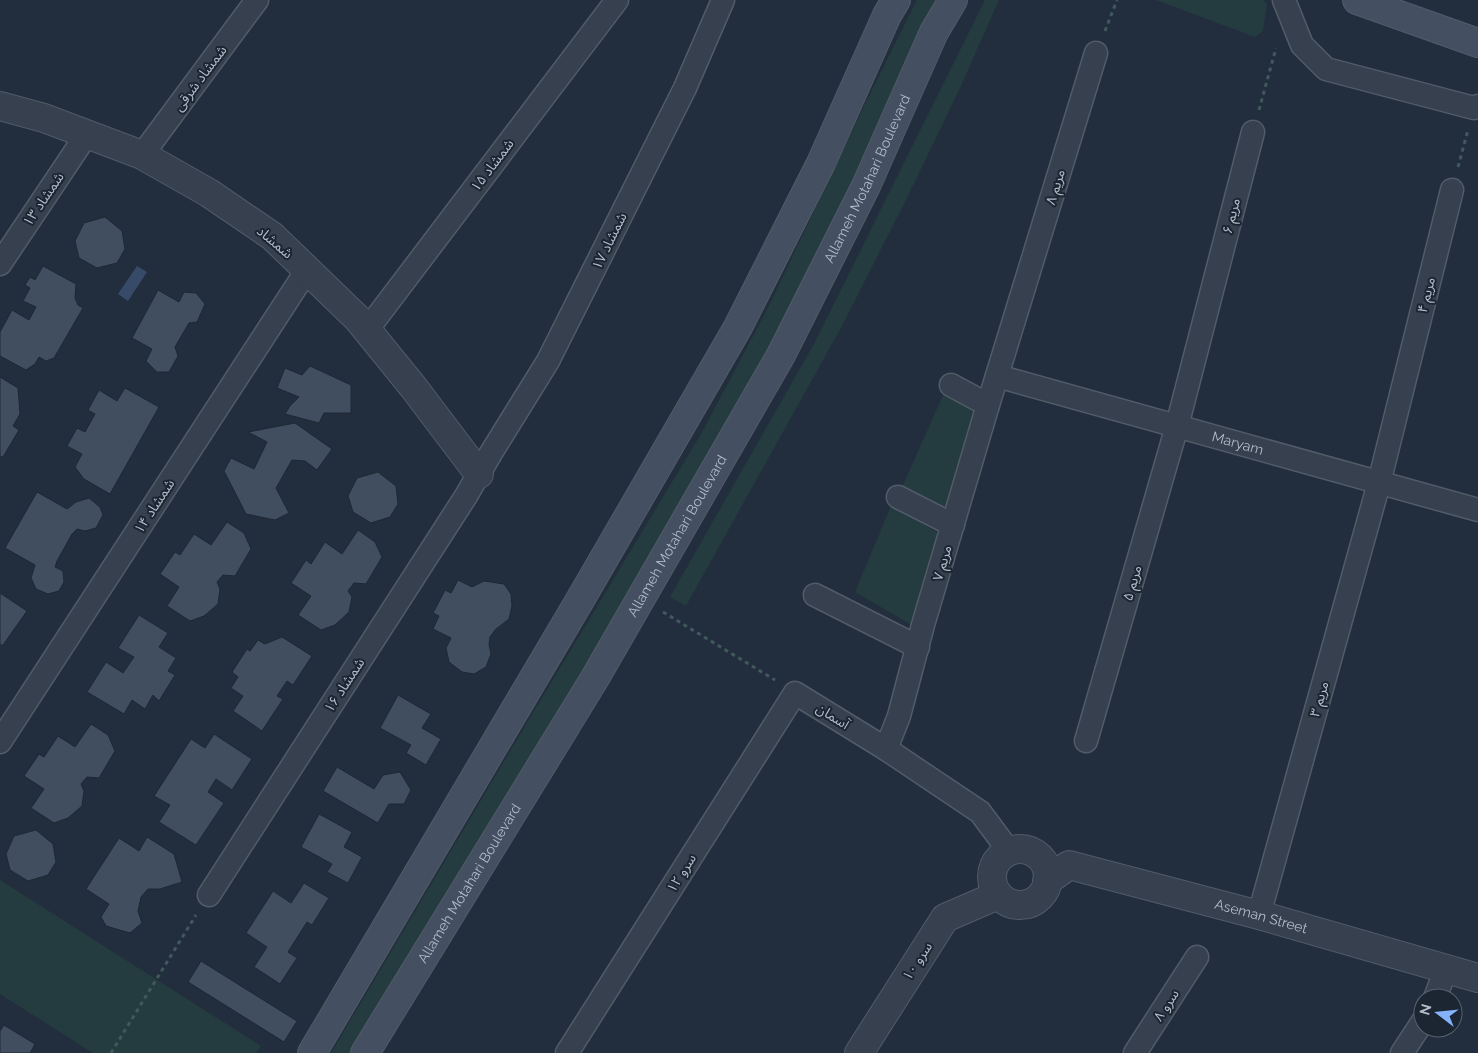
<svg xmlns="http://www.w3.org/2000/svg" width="1478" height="1053" font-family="Raleway,'Noto Sans Arabic',sans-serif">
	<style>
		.green { fill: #243c3f }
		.water { fill: #374b68 }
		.building { fill: #414e60; stroke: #1e2734 }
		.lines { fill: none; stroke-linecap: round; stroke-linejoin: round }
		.minor-casing { stroke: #525b68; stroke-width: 25 }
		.tertiary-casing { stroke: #525b68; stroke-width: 30 }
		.secondary-casing { stroke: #525b68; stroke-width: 30 }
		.path { stroke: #42595c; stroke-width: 3; stroke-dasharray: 4 4; stroke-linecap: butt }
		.minor { stroke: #36404e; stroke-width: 22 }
		.tertiary { stroke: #36404e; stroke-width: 28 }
		.secondary { stroke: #444f61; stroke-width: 28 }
		.labels { text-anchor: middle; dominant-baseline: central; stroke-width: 4; stroke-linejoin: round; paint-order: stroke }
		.street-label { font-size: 14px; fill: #b2bbc9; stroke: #1c2532 }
	</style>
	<rect width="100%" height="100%" fill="#222e3e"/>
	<g class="green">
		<path d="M917,0H937L814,266L767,361L595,655L466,869L350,1053H331L528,721L701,434L769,306L865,104Z"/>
		<path d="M985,0H999L960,88L908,196L843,324L686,606L670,597L815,342Z"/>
		<path d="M1156,0H1263L1267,4L1263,31L1255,37Z"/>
		<path d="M945,391L979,413L948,512L902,487Z"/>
		<path d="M891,506L942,535L913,626L855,592Z"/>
		<path d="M0,880L261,1046L256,1053H93L0,994Z"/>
	</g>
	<path class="water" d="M137,266L147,272L128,301L118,294Z"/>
	<g class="building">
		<path d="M105,217L122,231L125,249L117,263L97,268L79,258L75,241L84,223Z"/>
		<path d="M43,266L76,284L75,298L78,305L83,308L54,358L46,361L39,357L35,364L26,370L0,356V332L12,310L29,320L36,307L23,301L30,288L25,285L30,277L35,280Z"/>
		<path d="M158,290L179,302L184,292L196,293L205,304L197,322L189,323L175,347L178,356L169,372H157L146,361L152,349L132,338Z"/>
		<path d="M310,366L351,385V413H324L319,423L285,414L290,406L299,397L277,388L285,368L302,375Z"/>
		<path d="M0,377L18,388L20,414L13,426L19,430L3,457L0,456Z"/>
		<path d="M125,388L159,407L110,494L84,479L75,467L82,454L67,446L77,428L85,432L95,414L88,410L99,390L117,401Z"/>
		<path d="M295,423L332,449L317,470L305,461L292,460L276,488L289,513L275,520L246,514L224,471L231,458L254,469L267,442L248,432Z"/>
		<path d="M378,472L396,486L398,504L390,517L371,523L353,512L348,496L357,478Z"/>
		<path d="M37,492L67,509L76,502L89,498L100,507L103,515L96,528L85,531L77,529L72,534L57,561L55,567L63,571L64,582L59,591L48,594L36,589L31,578L35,565L5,548Z"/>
		<path d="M227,522L244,533L251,549L235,576L223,575L217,582L220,589L218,604L204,616L190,621L167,606L179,587L160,574L175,552L180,555L194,534L211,545Z"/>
		<path d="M358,530L375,542L382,557L366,584L354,583L348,591L352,597L349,612L335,625L321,630L298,615L311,596L291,583L306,560L311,564L325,542L342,554Z"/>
		<path d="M458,580L472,587L484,581L504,584L511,594L512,606L509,619L496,629L490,637L489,644L491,654L486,667L474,674L462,672L449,662L446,648L451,638L433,629L439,616L433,613L445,590L451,593Z"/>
		<path d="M0,593L27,611L3,645H0Z"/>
		<path d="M139,615L168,633L159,647L176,658L168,671L175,675L159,701L153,695L145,709L132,700L124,714L87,692L106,662L123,673L134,657L118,648Z"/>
		<path d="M282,637L312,656L293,685L287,681L277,696L283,699L262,731L233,711L243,696L231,688L238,677L232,672L247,649L250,651L258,640L265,644Z"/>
		<path d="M398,695L431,714L422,728L441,739L426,765L406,753L411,745L380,728Z"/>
		<path d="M91,724L108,735L115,751L99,778L87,777L81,784L84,791L82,806L68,818L54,823L31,808L44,789L24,776L39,754L44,757L58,736L75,747Z"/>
		<path d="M214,734L252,759L232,790L216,779L208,792L224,803L196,845L159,822L170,805L154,796L191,739L205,748Z"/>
		<path d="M337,767L374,789L383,775L400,772L411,790L404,804H389L378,823L323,791Z"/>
		<path d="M319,814L352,832L344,847L362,857L348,883L327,872L332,864L301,847Z"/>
		<path d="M36,830L53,844L56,862L48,875L28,881L10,870L6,854L14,836Z"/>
		<path d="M147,837L174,854L182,882L160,889H148L141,897L138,911L142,923L130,933L106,926L101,917L109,904L86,889L119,838L139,851Z"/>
		<path d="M304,883L329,898L312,925L307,922L288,952L297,958L280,984L254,967L267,947L246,933L273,891L291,903Z"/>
		<path d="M201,961L297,1021L284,1042L188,982Z"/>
		<path d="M4,1025L35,1044L30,1053H0V1031Z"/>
	</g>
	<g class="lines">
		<g class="minor-casing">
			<g id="minor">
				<path d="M1284,0L1302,45L1326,69L1474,108L1478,106"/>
				<path d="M142,155L257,0"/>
				<path d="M0,264L87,134"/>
				<path d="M367,330L617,0"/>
				<path id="s1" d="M997,376L1478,510"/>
				<path d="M951,385L988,405"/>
				<path d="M898,497L953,525"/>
				<path d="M815,595L918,647"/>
				<path d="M1086,741L1177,426L1253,132"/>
				<path d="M0,742L307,270"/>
				<path d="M886,749L899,716L923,625L988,405L1096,53"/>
				<path d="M209,895L466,496L491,453L548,361L685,88L723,0"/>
				<path d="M1259,915L1379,483L1452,190"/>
				<path d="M1435,998L1446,969"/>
				<path d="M567,1053L795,693L886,749L980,812L1009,851"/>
				<path d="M1135,1053L1197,957"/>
				<path d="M1402,1053L1423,1021"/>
			</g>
		</g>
		<g class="tertiary-casing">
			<g id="tertiary">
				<path d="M0,106L44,118L142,155L209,193L272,236L358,319L414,388L479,474"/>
				<circle cx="1020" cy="877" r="28"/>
				<path id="s2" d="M1047,881L1069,865L1259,915L1478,978"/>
				<path d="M859,1053L945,918L998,895"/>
			</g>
		</g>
		<g class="secondary-casing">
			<g id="secondary">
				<path d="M1357,0L1478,43"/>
				<path d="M312,1053L580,600L738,327L821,163L887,15L896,0"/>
				<path id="s3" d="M365,1053L595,678L781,355L866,186L934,32L953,0"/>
			</g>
		</g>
		<g class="path">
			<path d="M1105,31L1117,0"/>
			<path d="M1259,110L1276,48"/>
			<path d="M1458,167L1468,130"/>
			<path d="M663,612L775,680"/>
			<path d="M111,1053L196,915"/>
		</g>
		<use href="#minor" class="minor"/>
		<use href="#tertiary" class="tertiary"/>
		<use href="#secondary" class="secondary"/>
	</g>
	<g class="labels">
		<g class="street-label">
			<text transform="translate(200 78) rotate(-53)">شمشاد شرقی</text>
			<text transform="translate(492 165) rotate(-53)">شمشاد ۱۵</text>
			<text stroke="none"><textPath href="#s3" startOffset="1009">Allameh Motahari Boulevard</textPath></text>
			<text transform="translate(1055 187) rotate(-73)">مریم ۸</text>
			<text transform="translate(43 199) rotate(-56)">شمشاد ۱۳</text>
			<text transform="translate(1231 216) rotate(-76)">مریم ۶</text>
			<text transform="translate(609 241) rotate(-64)">شمشاد ۱۷</text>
			<text transform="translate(275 242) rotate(40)">شمشاد</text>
			<text transform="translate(1426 295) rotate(-76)">مریم ۴</text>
			<text stroke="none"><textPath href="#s1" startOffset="250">Maryam</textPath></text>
			<text transform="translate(154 506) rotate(-57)">شمشاد ۱۴</text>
			<text stroke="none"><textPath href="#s3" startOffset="604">Allameh Motahari Boulevard</textPath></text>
			<text transform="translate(942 563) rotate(-74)">مریم ۷</text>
			<text transform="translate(1132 583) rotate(-74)">مریم ۵</text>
			<text transform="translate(344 685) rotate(-57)">شمشاد ۱۶</text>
			<text transform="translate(1319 699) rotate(-74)">مریم ۳</text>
			<text transform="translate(833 716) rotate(32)">آسمان</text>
			<text transform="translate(681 873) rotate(-58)">سرو ۱۲</text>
			<text stroke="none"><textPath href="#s3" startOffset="199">Allameh Motahari Boulevard</textPath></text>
			<text stroke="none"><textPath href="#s2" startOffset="226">Aseman Street</textPath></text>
			<text transform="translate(917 961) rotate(-57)">سرو ۱۰</text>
			<text transform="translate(1166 1005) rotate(-57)">سرو ۸</text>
		</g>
	</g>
	<g transform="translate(1438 1013) rotate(286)"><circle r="24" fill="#1c2532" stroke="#58616e"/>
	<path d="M0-4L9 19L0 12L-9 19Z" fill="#84b3fc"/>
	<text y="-8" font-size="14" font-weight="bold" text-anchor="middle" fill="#b2bbc9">N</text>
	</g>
</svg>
